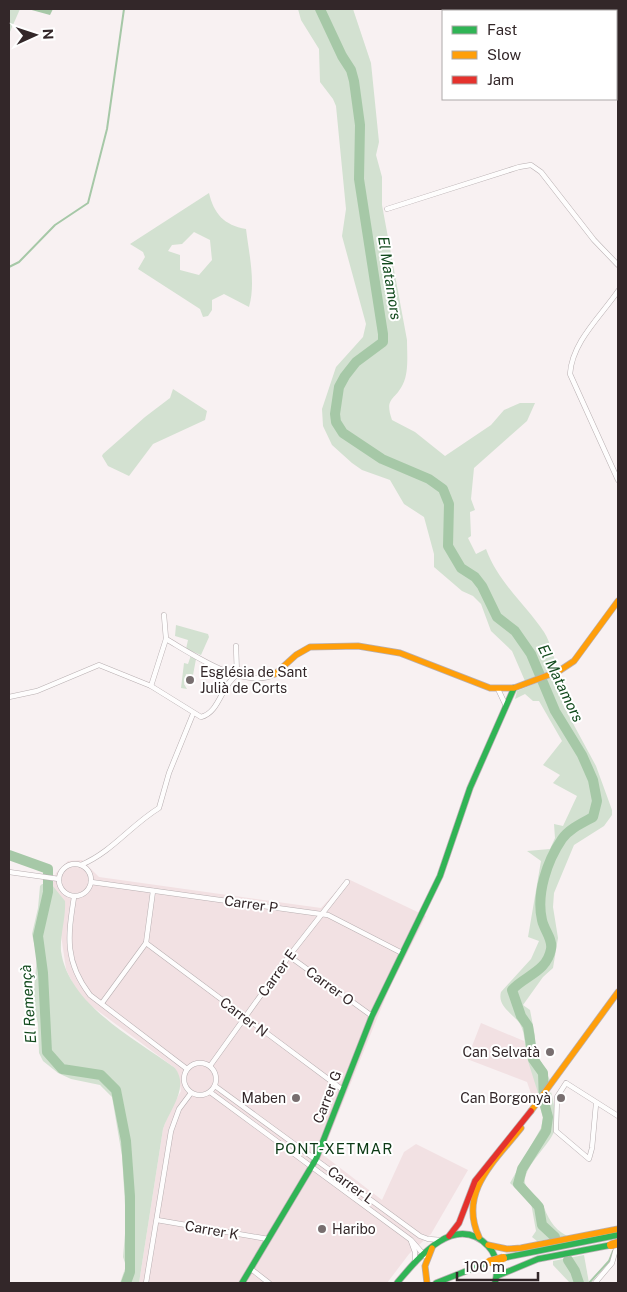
<svg xmlns="http://www.w3.org/2000/svg" width="627" height="1292" font-family="'Public Sans',sans-serif">
	<style>
		.built { fill: #f2e1e3 }
		.green { fill: #d3e1d1; fill-rule: evenodd }
		.water { fill: #a6c8a7 }
		.lines { fill: none; stroke-linecap: round; stroke-linejoin: round }
		.stream { stroke: #a6c8a7; stroke-width: 2 }
		.river { stroke: #a6c8a7; stroke-width: 10 }
		.street-casing { stroke: #b8afb1; stroke-width: 5.5 }
		.fast-casing { stroke: #b8afb1; stroke-width: 7 }
		.slow-casing { stroke: #b8afb1; stroke-width: 7 }
		.jam-casing { stroke: #b8afb1; stroke-width: 7 }
		.street { stroke: #fefdfd; stroke-width: 4.5 }
		.fast { stroke: #30b455; stroke-width: 5.5 }
		.slow { stroke: #ff9f0a; stroke-width: 5.5 }
		.jam { stroke: #e5322d; stroke-width: 5.5 }
		.slow-bridge-casing { stroke: #baa4a9; stroke-width: 9; stroke-linecap: butt }
		.slow-bridge { stroke: #ff9f0a; stroke-width: 8 }
		.poi-dot { fill: #786e6f; stroke: #fff; stroke-width: 2 }
		.labels { text-anchor: middle; dominant-baseline: central; stroke-width: 4; stroke-linejoin: round; paint-order: stroke }
		.poi-label { font-size: 14px; fill: #332729; stroke: #fff; text-anchor: end }
		.street-label { font-size: 14px; fill: #332729; stroke: #fff }
		.water-label { font-size: 15px; font-style: italic; fill: #124a1d; stroke: #fff }
		.neighbourhood-label { font-size: 15px; letter-spacing: 1px; fill: #0c3a15; stroke: #fff }
	</style>
	<rect width="100%" height="100%" fill="#f8f1f2"/>
	<g class="built">
		<path d="M82,860L99,877L321,908L348,879L426,916L389,989L322,1154L382,1200L404,1152L416,1144L468,1170L431,1234L409,1254L387,1283H139L163,1129L169,1112L181,1091L178,1074L175,1068L90,1005L75,988L66,969L61,935L65,905L52,885L56,873L68,861Z"/>
		<path d="M481,1023L524,1041L539,1096L534,1102L527,1082L467,1059Z"/>
	</g>
	<g class="green">
		<path d="M9,9H20L9,34Z"/>
		<path d="M298,9H353L371,63L379,142L376,155L382,177V205L407,340C407,353 409,372 403,384C395,401 384,397 392,420L415,432L445,456L491,425L504,410L520,403H535L527,421L474,468L471,499L475,510L470,512L471,536L468,538L476,554L486,549C498,582 525,604 544,632C551,643 553,657 558,668L525,681L512,651L491,631L481,604L473,596L462,591L434,567V554L424,517L404,504L390,480L362,470L352,463L332,445L323,426L322,409L336,367L363,337L366,324L342,236L346,209L336,106L333,99L320,82L319,49L301,20Z"/>
		<path d="M209,193C214,214 224,225 246,229C249,254 256,283 249,307L224,294L212,300V310L208,316L203,317L200,309L138,269L145,257L143,252L130,244ZM194,232L210,240L212,260L199,275L180,270V255L168,251L172,245L182,244Z"/>
		<path d="M173,389L207,411L205,420L153,444L129,476L108,466L102,456L103,454L145,417L170,398Z"/>
		<path d="M176,625L208,634L209,637L201,655L186,649L188,640L175,636Z"/>
		<path d="M191,655L196,659L193,675L186,674L184,684L187,689L181,688L184,663L188,664Z"/>
		<path d="M559,674L569,699L562,703L596,766L612,810V815L604,826L574,845L554,893L553,907L558,938L553,968L543,977L523,1005L530,1010L535,1036L534,1048L550,1080L539,1096C535,1083 531,1071 527,1058C524,1047 526,1034 520,1024C513,1013 497,1007 501,992L531,959L539,941L528,937L541,861L527,851L550,849L555,838L554,824L563,826L577,796L553,783L560,775L543,765L562,741L539,701H533L525,694L515,699L517,691Z"/>
		<path d="M42,884L52,885L65,901C66,918 60,934 61,951C68,1004 135,1039 175,1068C190,1088 169,1110 163,1129L139,1283H120L126,1266L123,1257L126,1222L122,1156L112,1097L100,1085L71,1079L58,1073L43,1061L39,1053L38,1024L33,1002L37,956L32,934L38,908L40,886Z"/>
		<path d="M551,1092C554,1102 558,1125 553,1134C547,1147 523,1168 525,1183C527,1191 538,1196 542,1203C548,1217 552,1228 567,1236L537,1241L532,1237L536,1231L531,1203L510,1183L541,1128L543,1118L540,1107Z"/>
		<path d="M584,1255L589,1283H570L553,1265V1261Z"/>
	</g>
	<path class="water" d="M28,9H53L50,15Z"/>
	<g class="lines">
		<g class="stream">
			<path d="M9,267L19,262L55,225L88,203L107,129L124,9"/>
			<path d="M589,1283L609,1261L613,1251"/>
		</g>
		<g class="river">
			<path d="M320,9L342,56L351,70L354,81L360,125L359,179L383,334V342L356,362L345,376L339,387L335,414L336,422L343,433L382,459L429,479L443,489L449,504L448,546L461,568L475,577L482,586L497,617L515,631L531,654L555,711L582,755L593,780L597,801L593,817C582,823 569,829 562,839C547,861 536,894 542,920C544,930 553,939 551,949C547,972 524,976 512,990L521,1016L528,1026L533,1059L543,1073L544,1102L548,1117L546,1131L522,1169L518,1184L539,1207L542,1225L555,1237"/>
			<path d="M9,855L48,869V892L38,936L43,973L47,1052L62,1069L101,1075L116,1090L126,1141L130,1196V1272L126,1283"/>
			<path d="M568,1260L575,1271L579,1283"/>
		</g>
		<g class="street-casing">
			<g id="street">
				<path d="M387,209L519,167L531,165L541,172L594,240L618,265"/>
				<path d="M618,291C601,316 572,342 570,374L618,480"/>
				<path d="M164,615L166,639"/>
				<path d="M236,646L237,675"/>
				<path d="M151,686L166,639C192,654 245,691 275,674"/>
				<path d="M498,689L506,706"/>
				<path d="M9,697L37,691L99,665L151,686L201,717C220,712 221,685 237,675"/>
				<circle cx="75" cy="880" r="16"/>
				<path d="M81,865C112,852 131,825 159,808L169,773L193,714"/>
				<path d="M9,872L59,879"/>
				<path d="M91,882L328,915L402,953"/>
				<path d="M74,897C68,936 64,961 90,995L187,1069"/>
				<path d="M146,943L343,1090"/>
				<path d="M289,956L372,1016"/>
				<path d="M102,1003L146,943L153,891"/>
				<circle cx="200" cy="1079" r="16"/>
				<path d="M210,1066L289,956L347,882"/>
				<path d="M215,1086L420,1236L428,1239L441,1240"/>
				<path d="M210,1092L411,1240L425,1256"/>
				<path d="M596,1104L592,1148L589,1159L556,1131L557,1097L566,1083L618,1116"/>
				<path d="M157,1220L268,1239"/>
				<path d="M411,1241L415,1252V1263"/>
				<path d="M251,1269L269,1283"/>
				<path d="M146,1283L171,1131L179,1109L191,1093"/>
				<path d="M595,1283L612,1263L618,1242"/>
			</g>
		</g>
		<g class="fast-casing">
			<g id="fast">
				<path d="M503,1258L618,1235"/>
				<path d="M497,1276L538,1259L611,1245"/>
				<path d="M242,1283L316,1159L372,1016L440,876L470,788L514,688"/>
				<path d="M397,1283C418,1258 455,1212 488,1246C498,1256 498,1270 495,1283"/>
				<path d="M436,1283L489,1262"/>
			</g>
		</g>
		<g class="slow-casing">
			<g id="slow">
				<path d="M275,674L296,655L310,647L358,646L400,653L490,688H514L559,671L574,661L618,601"/>
				<path d="M531,1111L618,992"/>
				<path d="M479,1237C458,1192 495,1161 521,1128"/>
				<path d="M488,1245L507,1249L521,1248L618,1229"/>
				<path d="M427,1283L425,1266L432,1248"/>
			</g>
		</g>
		<g class="jam-casing">
			<path id="jam" d="M449,1236L459,1223L475,1181L531,1111"/>
		</g>
		<use href="#street" class="street"/>
		<use href="#fast" class="fast"/>
		<use href="#slow" class="slow"/>
		<use href="#jam" class="jam"/>
		<g class="slow-bridge-casing">
			<g id="slow-bridge">
				<path d="M611,1245L618,1243"/>
				<path d="M489,1262L503,1258"/>
			</g>
		</g>
		<use href="#slow-bridge" class="slow-bridge"/>
	</g>
	<g class="poi-dot">
		<circle cx="190" cy="680" r="5"/>
		<circle cx="550" cy="1052" r="5"/>
		<circle cx="296" cy="1098" r="5"/>
		<circle cx="561" cy="1098" r="5"/>
		<circle cx="322" cy="1229" r="5"/>
	</g>
	<g class="labels">
		<g class="poi-label">
			<text x="200" y="672" text-anchor="start">Església de Sant<tspan x="200" dy="16">Julià de Corts</tspan></text>
			<text x="540" y="1052">Can Selvatà</text>
			<text x="286" y="1098">Maben</text>
			<text x="551" y="1098">Can Borgonyà</text>
			<text x="332" y="1229" text-anchor="start">Haribo</text>
		</g>
		<g class="street-label">
			<text transform="translate(251 904) rotate(8)">Carrer P</text>
			<text transform="translate(277 973) rotate(-54)">Carrer E</text>
			<text transform="translate(330 986) rotate(36)">Carrer O</text>
			<text transform="translate(244 1017) rotate(37)">Carrer N</text>
			<text transform="translate(327 1097) rotate(-69)">Carrer G</text>
			<text transform="translate(351 1185) rotate(36)">Carrer L</text>
			<text transform="translate(212 1230) rotate(10)">Carrer K</text>
		</g>
		<g class="water-label">
			<text transform="translate(390 278) rotate(81)">El Matamors</text>
			<text transform="translate(561 683) rotate(64)">El Matamors</text>
			<text transform="translate(28 1004) rotate(-94)">El Remençà</text>
		</g>
		<g class="neighbourhood-label">
			<text x="334" y="1148">PONT-XETMAR</text>
		</g>
	</g>
	<rect width="627" height="1292" fill="none" stroke="#332729" stroke-width="20"/>
	<rect x="442" y="10" width="175" height="90" fill="#ffffff" stroke="#ada9a9"/>
	<rect x="452" y="26" width="25" height="8" fill="#30b455" stroke="#ada9a9"/>
	<text x="487" y="35" font-size="15" fill="#332729">Fast</text>
	<rect x="452" y="51" width="25" height="8" fill="#ff9f0a" stroke="#ada9a9"/>
	<text x="487" y="60" font-size="15" fill="#332729">Slow</text>
	<rect x="452" y="76" width="25" height="8" fill="#e5322d" stroke="#ada9a9"/>
	<text x="487" y="85" font-size="15" fill="#332729">Jam</text>
	<g transform="translate(35 35) rotate(87)" stroke="#ffffff" stroke-width="4" paint-order="stroke">
	<path d="M0-4L9 19L0 12L-9 19Z" fill="#332729"/>
	<text y="-8" font-size="14" font-weight="bold" text-anchor="middle" fill="#332729">N</text>
	</g>
	<path d="M457 1272v8h81v-8" fill="none" stroke="#332729" stroke-width="2.5"/>
	<text x="464" y="1272" font-size="15" fill="#332729" stroke="#ffffff" stroke-width="4" paint-order="stroke">100 m</text>
</svg>
